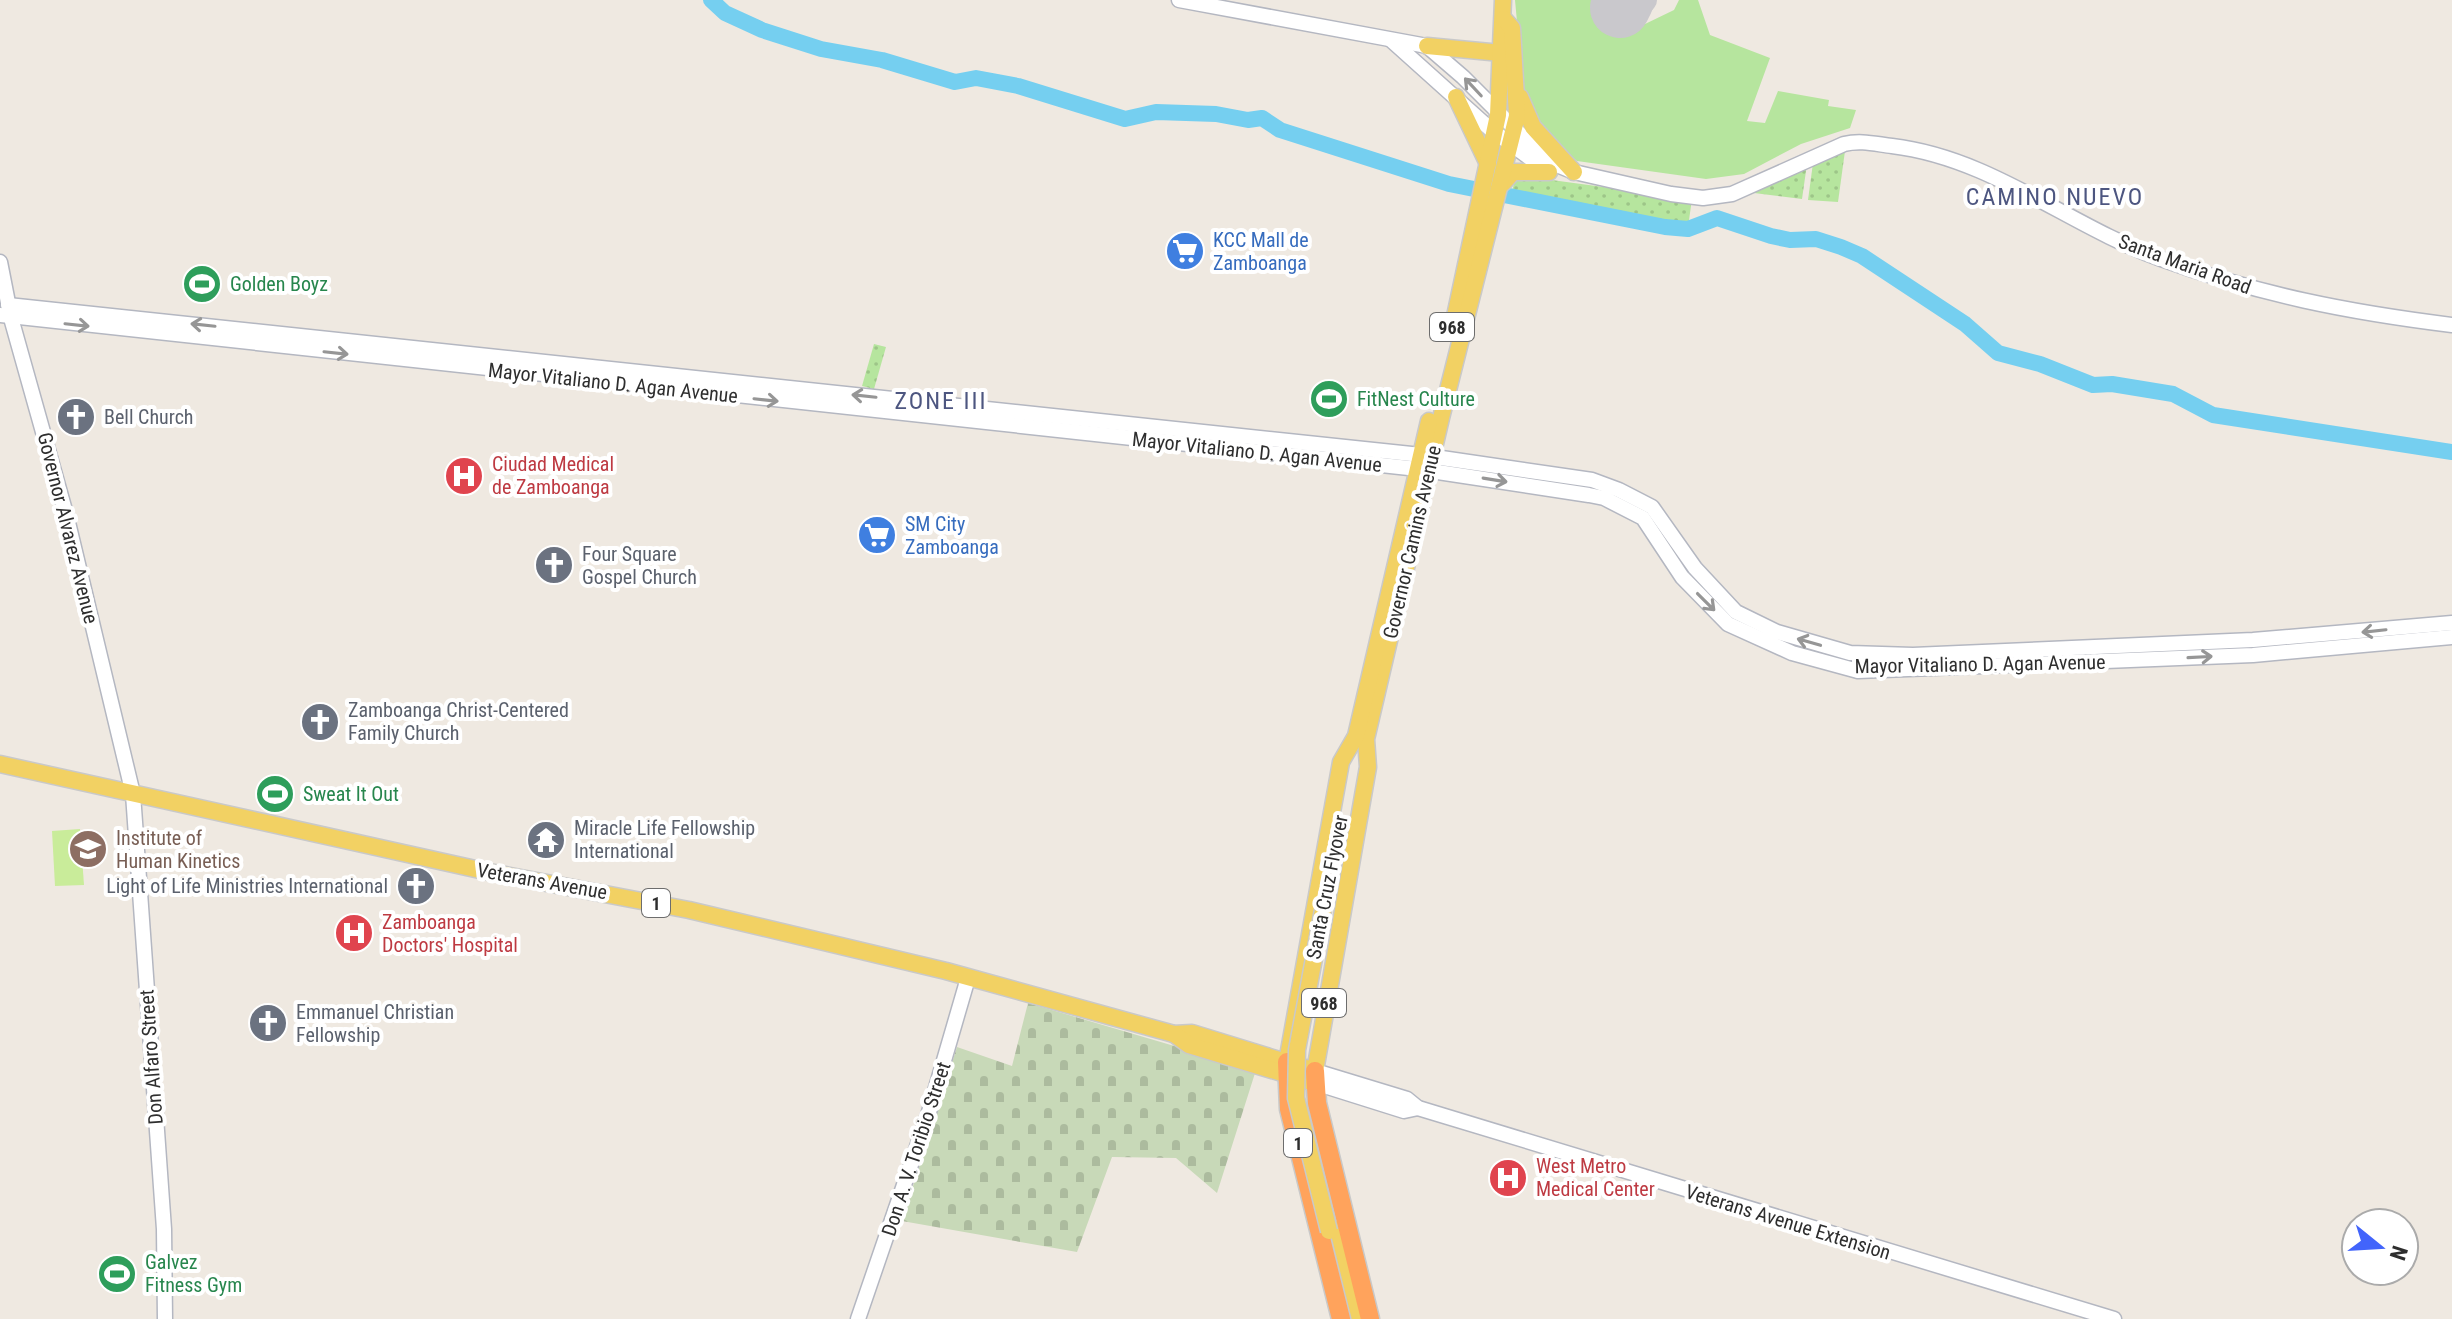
<svg xmlns="http://www.w3.org/2000/svg" width="2452" height="1319" font-family="'Roboto Condensed',sans-serif">
	<style>
		.grass { fill: #b6e59e }
		.cemetery { fill: url(#cemetery-stones) }
		.park { fill: url(#park-dots) }
		.pitch { fill: #c9ec9a }
		.lines { fill: none; stroke-linecap: round; stroke-linejoin: round }
		.river { stroke: #75cff0; stroke-width: 16 }
		.taxiway { stroke: #c9c8cc; stroke-width: 24 }
		.runway { stroke: #c9c8cc; stroke-width: 60 }
		.secondary-casing { stroke: #b4b7c1; stroke-width: 17 }
		.primary-casing { stroke: #c9c9c9; stroke-width: 19 }
		.highway-casing { stroke: #c9c9c9; stroke-width: 21 }
		.secondary { stroke: #fff; stroke-width: 14 }
		.primary { stroke: #f2d163; stroke-width: 16 }
		.highway { stroke: #ffa35c; stroke-width: 18 }
		.primary-bridge-casing { stroke: #c9c9c9; stroke-width: 19; stroke-linecap: butt }
		.primary-bridge { stroke: #f2d163; stroke-width: 16 }
		.oneway { stroke: #969696 }
		.labels { text-anchor: middle; dominant-baseline: central; stroke-width: 8; stroke-linejoin: round; paint-order: stroke }
		.shield { fill: #fff; stroke: #6d6d6d; stroke-width: 2 }
		.shield-label { font-size: 18px; font-weight: bold; fill: #2e2e2e }
		.shop-label { font-size: 20px; fill: #366cbe; stroke: #fff; text-anchor: start }
		.street-label { font-size: 20px; fill: #2e2e2e; stroke: #fff }
		.leisure-label { font-size: 20px; fill: #27864d; stroke: #fff; text-anchor: start }
		.worship-label { font-size: 20px; fill: #5b616d; stroke: #fff; text-anchor: start }
		.health-label { font-size: 20px; fill: #be3a42; stroke: #fff; text-anchor: start }
		.education-label { font-size: 20px; fill: #785e54; stroke: #fff; text-anchor: start }
		.quarter-label { font-size: 24px; letter-spacing: 2px; fill: #4d5680; stroke: #fff }
	</style>
	<defs>
		<pattern id="cemetery-stones" width="16" height="16" patternUnits="userSpaceOnUse" patternTransform="scale(2)"><rect width="16" height="16" fill="#c8d9b8"/><path d="M2 7V4a2 2 0 0 1 4 0v3zM10 15v-3a2 2 0 0 1 4 0v3z" fill="#acbb9e"/></pattern>
		<pattern id="park-dots" width="8" height="8" patternUnits="userSpaceOnUse" patternTransform="scale(2)"><rect width="8" height="8" fill="#b6e59e"/><path d="M2 2h.1M6 6h.1" fill="none" stroke="#9dc588" stroke-width="1.8" stroke-linecap="round"/></pattern>
	</defs>
	<rect width="100%" height="100%" fill="#efe9e1"/>
	<path class="grass" d="M1515,0H1596L1645,24L1674,10L1679,0H1698L1710,35L1770,58L1747,121L1765,123L1778,91L1829,100L1828,106L1856,110L1850,128L1801,144L1744,174L1706,179L1577,161L1547,137L1524,98Z"/>
	<path class="cemetery" d="M1028,1003L1256,1070L1217,1193L1176,1158L1112,1157L1077,1252L902,1221L957,1047L1012,1066Z"/>
	<g class="park">
		<path d="M1845,151L1838,202L1808,200L1813,163Z"/>
		<path d="M1807,164L1802,199L1754,193Z"/>
		<path d="M1523,176L1692,199L1688,227L1512,192L1515,179Z"/>
		<path d="M874,344L886,347L874,389L862,386Z"/>
	</g>
	<path class="pitch" d="M80,829L84,885L55,886L52,831Z"/>
	<g class="lines">
		<path class="river" d="M711,0L725,13L762,30L821,49L882,60L955,82L976,78L1018,86L1125,119L1156,112L1216,114L1248,120L1262,118L1280,130L1449,184L1665,227L1688,229L1717,218L1771,236L1790,240L1816,239L1841,247L1862,256L1965,324L1998,353L2040,364L2093,385L2112,384L2173,394L2213,415L2452,452"/>
		<path class="taxiway" d="M1625,0L1641,5L1645,0"/>
		<path class="runway" d="M1620,8L1624,0"/>
		<g class="secondary-casing">
			<g id="secondary">
				<path d="M1179,0L1427,46L1463,77L1547,161L1574,172L1671,194L1703,198L1732,194L1844,144C1861,140 1875,144 1892,146C1992,158 2069,226 2161,259C2261,295 2347,312 2452,325"/>
				<path d="M1391,40L1489,128L1546,170"/>
				<path d="M0,262L11,318L66,514L133,794L164,1229L165,1319"/>
				<path d="M8,305L1421,455L1592,480L1619,490L1652,507L1695,568L1736,612L1777,632L1850,653L1913,655L2253,640L2452,623"/>
				<path d="M0,315L1418,469L1589,495L1604,498L1643,518L1682,577L1728,624L1792,653L1858,671L2253,655L2452,637"/>
				<path d="M1315,1071L1407,1099L1418,1108L2114,1319"/>
				<path d="M1315,1083L1404,1111L1418,1108"/>
				<path d="M858,1319L929,1112L968,978"/>
			</g>
		</g>
		<g class="primary-casing">
			<g id="primary">
				<path d="M1427,46L1501,53"/>
				<path d="M1456,97L1488,164"/>
				<path d="M1520,97L1533,127L1574,172"/>
				<path d="M1503,183L1513,172H1549"/>
				<path d="M1454,321L1498,115L1503,0"/>
				<path d="M0,764L489,872L689,910L946,971L1174,1034L1192,1033L1315,1071L1368,767L1366,739L1441,418L1517,116L1512,28L1504,19"/>
				<path d="M1174,1034L1189,1045L1315,1083"/>
				<path d="M1287,1062L1341,762L1356,736L1429,421"/>
				<path d="M1338,1229L1360,1319"/>
			</g>
		</g>
		<g class="highway-casing">
			<g id="highway">
				<path d="M1287,1062L1289,1109L1341,1319"/>
				<path d="M1315,1071L1317,1103L1370,1319"/>
			</g>
		</g>
		<use href="#secondary" class="secondary"/>
		<use href="#primary" class="primary"/>
		<use href="#highway" class="highway"/>
		<g class="primary-bridge-casing">
			<path id="primary-bridge" d="M1323,910L1297,1050L1296,1098L1329,1231"/>
		</g>
		<use href="#primary-bridge" class="primary-bridge"/>
	</g>
	<defs><path id="oneway-shaft" d="M-6 0H5M1.5-3L5.5 0L1.5 3" fill="none" stroke-width="1.6" stroke-linecap="round" stroke-linejoin="round" transform="scale(2)"/></defs>
	<g class="oneway">
		<use href="#oneway-shaft" transform="translate(1473 87) rotate(-133)"/>
		<use href="#oneway-shaft" transform="translate(77 325) rotate(6)"/>
		<use href="#oneway-shaft" transform="translate(203 325) rotate(-174)"/>
		<use href="#oneway-shaft" transform="translate(336 353) rotate(6)"/>
		<use href="#oneway-shaft" transform="translate(864 396) rotate(-174)"/>
		<use href="#oneway-shaft" transform="translate(766 400) rotate(6)"/>
		<use href="#oneway-shaft" transform="translate(1495 480) rotate(9)"/>
		<use href="#oneway-shaft" transform="translate(1706 602) rotate(45)"/>
		<use href="#oneway-shaft" transform="translate(2374 631) rotate(174)"/>
		<use href="#oneway-shaft" transform="translate(1809 642) rotate(-164)"/>
		<use href="#oneway-shaft" transform="translate(2200 657) rotate(-3)"/>
	</g>
	<defs>
		<g id="supermarket-disc" transform="scale(2)"><circle r="9.5" fill="#3f7fe0" stroke="#fff"/><path d="M-6-5.5h2.5l.6 2H6L4.5 2H-2.5L-4.4-4H-6ZM-1.5 3.2a1.3 1.3 0 1 0 .1 0ZM3 3.2a1.3 1.3 0 1 0 .1 0Z" fill="#fff"/></g>
		<g id="stadium-disc" transform="scale(2)"><circle r="9.5" fill="#2e9e5b" stroke="#fff"/><path d="M0-5a6.5 5 0 1 0 0 10a6.5 5 0 1 0 0-10ZM-3.5-1.8h7v3.6h-7Z" fill="#fff"/></g>
		<g id="church-disc" transform="scale(2)"><circle r="9.5" fill="#6b7280" stroke="#fff"/><path d="M-1.2-6h2.4v3.5h3.3v2.4h-3.3V6h-2.4V-.1h-3.3v-2.4h3.3Z" fill="#fff"/></g>
		<g id="hospital-disc" transform="scale(2)"><circle r="9.5" fill="#e0444e" stroke="#fff"/><path d="M-5-5h3v3.5h4V-5h3V5h-3V1.5h-4V5h-3Z" fill="#fff"/></g>
		<g id="temple-disc" transform="scale(2)"><circle r="9.5" fill="#6b7280" stroke="#fff"/><path d="M0-6L5-2H3V0L6.5 2.5H4V6H1.5V3h-3V6H-4V2.5H-6.5L-3 0V-2H-5Z" fill="#fff"/></g>
		<g id="university-disc" transform="scale(2)"><circle r="9.5" fill="#8d6e63" stroke="#fff"/><path d="M0-5L7-2L0 1L-7-2ZM-4 1L0 2.5L4 1V4Q0 6-4 4Z" fill="#fff"/></g>
	</defs>
	<g fill-rule="evenodd">
		<use href="#supermarket-disc" x="1185" y="251"/>
		<use href="#stadium-disc" x="202" y="284"/>
		<use href="#stadium-disc" x="1329" y="399"/>
		<use href="#church-disc" x="76" y="417"/>
		<use href="#hospital-disc" x="464" y="476"/>
		<use href="#supermarket-disc" x="877" y="535"/>
		<use href="#church-disc" x="554" y="565"/>
		<use href="#church-disc" x="320" y="722"/>
		<use href="#stadium-disc" x="275" y="794"/>
		<use href="#temple-disc" x="546" y="840"/>
		<use href="#university-disc" x="88" y="849"/>
		<use href="#church-disc" x="416" y="886"/>
		<use href="#hospital-disc" x="354" y="933"/>
		<use href="#church-disc" x="268" y="1023"/>
		<use href="#hospital-disc" x="1508" y="1178"/>
		<use href="#stadium-disc" x="117" y="1274"/>
	</g>
	<g class="labels">
		<g class="shield">
			<rect x="1430" y="313" width="44" height="28" rx="6"/>
			<rect x="642" y="889" width="28" height="28" rx="6"/>
			<rect x="1302" y="989" width="44" height="28" rx="6"/>
			<rect x="1284" y="1129" width="28" height="28" rx="6"/>
		</g>
		<g class="shield-label">
			<text x="1452" y="327">968</text>
			<text x="656" y="903">1</text>
			<text x="1324" y="1003">968</text>
			<text x="1298" y="1143">1</text>
		</g>
		<g class="shop-label">
			<text x="1213" y="240">KCC Mall de<tspan x="1213" dy="23">Zamboanga</tspan></text>
			<text x="905" y="524">SM City<tspan x="905" dy="23">Zamboanga</tspan></text>
		</g>
		<g class="street-label">
			<text transform="translate(2185 264) rotate(20)">Santa Maria Road</text>
			<text transform="translate(613 383) rotate(6)">Mayor Vitaliano D. Agan Avenue</text>
			<text transform="translate(1257 452) rotate(6)">Mayor Vitaliano D. Agan Avenue</text>
			<text transform="translate(68 528) rotate(76)">Governor Alvarez Avenue</text>
			<text transform="translate(1412 542) rotate(-77)">Governor Camins Avenue</text>
			<text transform="translate(1980 664) rotate(-1)">Mayor Vitaliano D. Agan Avenue</text>
			<text transform="translate(542 881) rotate(10)">Veterans Avenue</text>
			<text transform="translate(1327 887) rotate(-79)">Santa Cruz Flyover</text>
			<text transform="translate(151 1057) rotate(-94)">Don Alfaro Street</text>
			<text transform="translate(916 1149) rotate(-72)">Don A. V. Toribio Street</text>
			<text transform="translate(1788 1222) rotate(17)">Veterans Avenue Extension</text>
		</g>
		<g class="leisure-label">
			<text x="230" y="284">Golden Boyz</text>
			<text x="1357" y="399">FitNest Culture</text>
			<text x="303" y="794">Sweat It Out</text>
			<text x="145" y="1262">Galvez<tspan x="145" dy="23">Fitness Gym</tspan></text>
		</g>
		<g class="worship-label">
			<text x="104" y="417">Bell Church</text>
			<text x="582" y="554">Four Square<tspan x="582" dy="23">Gospel Church</tspan></text>
			<text x="348" y="710">Zamboanga Christ-Centered<tspan x="348" dy="23">Family Church</tspan></text>
			<text x="574" y="828">Miracle Life Fellowship<tspan x="574" dy="23">International</tspan></text>
			<text x="388" y="886" text-anchor="end">Light of Life Ministries International</text>
			<text x="296" y="1012">Emmanuel Christian<tspan x="296" dy="23">Fellowship</tspan></text>
		</g>
		<g class="health-label">
			<text x="492" y="464">Ciudad Medical<tspan x="492" dy="23">de Zamboanga</tspan></text>
			<text x="382" y="922">Zamboanga<tspan x="382" dy="23">Doctors' Hospital</tspan></text>
			<text x="1536" y="1166">West Metro<tspan x="1536" dy="23">Medical Center</tspan></text>
		</g>
		<g class="education-label">
			<text x="116" y="838">Institute of<tspan x="116" dy="23">Human Kinetics</tspan></text>
		</g>
		<g class="quarter-label">
			<text x="2055" y="197">CAMINO NUEVO</text>
			<text x="941" y="401">ZONE III</text>
		</g>
	</g>
	<g transform="translate(2380 1247) rotate(108)"><circle r="38" fill="#ffffff" stroke="#ababab" stroke-width="2"/>
	<path d="M0-6L14 30L0 20L-14 30Z" fill="#4264fb"/>
	<text y="-12" font-size="22" font-weight="bold" text-anchor="middle" fill="#2e2e2e">N</text>
	</g>
</svg>
